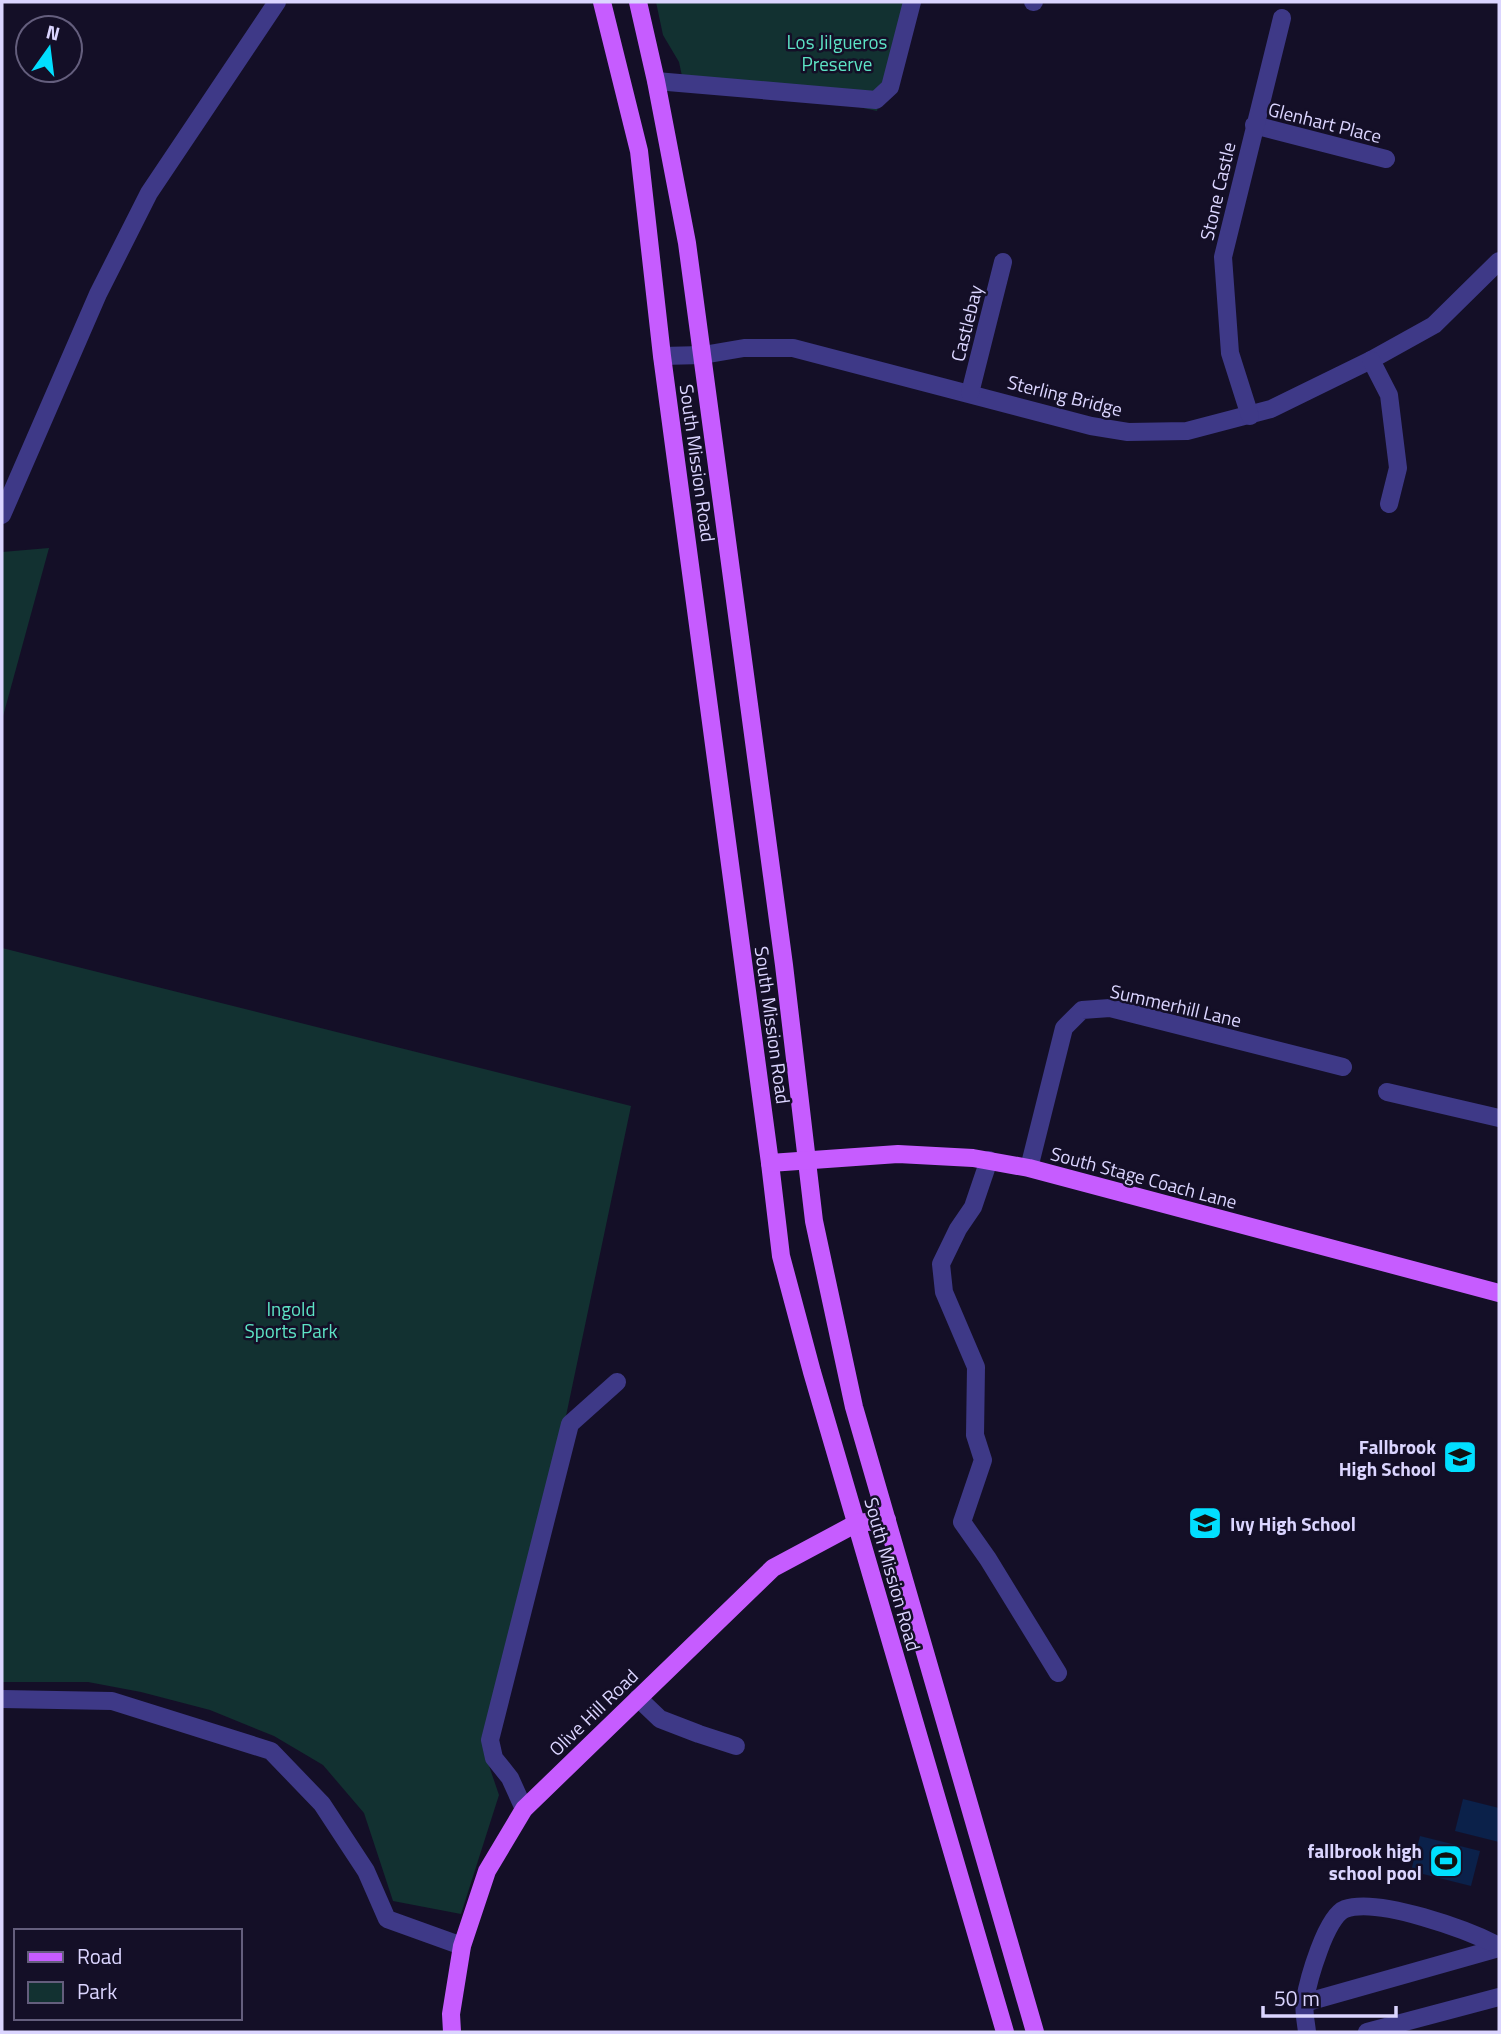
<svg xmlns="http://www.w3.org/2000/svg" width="1501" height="2034" font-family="'Titillium Web',sans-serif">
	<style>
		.green { fill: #123131 }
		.water { fill: #0b214a }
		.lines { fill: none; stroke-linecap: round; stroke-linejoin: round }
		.minor { stroke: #3e3987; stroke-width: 18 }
		.major { stroke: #c65cff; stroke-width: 18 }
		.labels { text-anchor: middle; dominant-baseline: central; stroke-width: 5; stroke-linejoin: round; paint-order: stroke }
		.park-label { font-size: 19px; fill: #5de3c5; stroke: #140f27 }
		.street-label { font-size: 19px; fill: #dbd5ff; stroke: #140f27 }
		.poi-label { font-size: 19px; font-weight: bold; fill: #dbd5ff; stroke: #140f27; text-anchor: end }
	</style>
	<rect width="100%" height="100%" fill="#140f27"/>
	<g class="green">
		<path d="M656,2H904L877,111L822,99L685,90L679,62L663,35Z"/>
		<path d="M49,548L2,720V552Z"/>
		<path d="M2,948L631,1106L566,1416L484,1751L499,1795L461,1914L393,1901L364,1813L323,1765L274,1736L210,1710L141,1692L88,1682H2Z"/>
	</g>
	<g class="water">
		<path d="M1463,1799L1499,1808V1842L1455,1831Z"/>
		<path d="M1420,1836L1480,1851L1471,1886L1411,1871Z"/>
	</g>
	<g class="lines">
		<g class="minor">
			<path d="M1033,2H1034"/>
			<path d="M656,81L876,100L890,87L912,2"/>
			<path d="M1254,125L1386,159"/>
			<path d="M662,356L703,355L744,348H793L1091,426L1128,432L1187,431L1271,409L1371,360L1434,325L1499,261"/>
			<path d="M1371,360L1389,395L1398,468L1389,504"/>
			<path d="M970,393L1003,262"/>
			<path d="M1250,416L1230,353L1223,257L1282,18"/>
			<path d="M2,515L98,294L149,193L277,2"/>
			<path d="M1387,1092L1499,1118"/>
			<path d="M989,1160L973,1207L958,1229L941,1264L944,1292L976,1367L975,1435L983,1460L962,1522L988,1559L1058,1673"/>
			<path d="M1029,1168L1064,1028L1082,1010L1110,1008L1343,1067"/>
			<path d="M638,1698L660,1719L699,1734L736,1746"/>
			<path d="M2,1699L112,1701L271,1751L322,1804L366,1871L387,1919L462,1946"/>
			<path d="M524,1809L510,1778L494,1758L490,1740L570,1424L617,1382"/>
			<path d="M1304,2003L1499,1948"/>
			<path d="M1307,2032C1306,2022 1303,2010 1305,2000C1308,1981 1326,1916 1345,1909C1378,1897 1468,1930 1499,1946"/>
			<path d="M1367,2032L1499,1997"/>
		</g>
		<g class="major">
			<path d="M602,2L639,151L662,356L770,1163L781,1256L812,1372L1005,2032"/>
			<path d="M638,2L656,81L687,243L784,965L814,1221L854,1407L1035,2032"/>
			<path d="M770,1163L898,1154L973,1158L1029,1168L1499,1293"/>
			<path d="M452,2032L451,2014L462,1946L487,1871L524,1809L773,1568L857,1523L887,1520"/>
		</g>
	</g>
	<defs>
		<g id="school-square" transform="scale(1.75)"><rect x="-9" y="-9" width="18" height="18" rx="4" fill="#01dfff" stroke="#140f27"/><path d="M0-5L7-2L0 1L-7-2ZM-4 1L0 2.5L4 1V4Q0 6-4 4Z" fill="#111"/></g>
		<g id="stadium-square" transform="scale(1.75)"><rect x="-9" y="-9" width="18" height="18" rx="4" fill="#01dfff" stroke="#140f27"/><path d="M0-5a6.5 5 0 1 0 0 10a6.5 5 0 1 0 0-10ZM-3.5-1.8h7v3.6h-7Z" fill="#111"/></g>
	</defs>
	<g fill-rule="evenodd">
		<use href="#school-square" x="1460" y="1457"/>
		<use href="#school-square" x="1205" y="1523"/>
		<use href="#stadium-square" x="1446" y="1861"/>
	</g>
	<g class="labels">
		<g class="park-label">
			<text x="837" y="41">Los Jilgueros<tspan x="837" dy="22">Preserve</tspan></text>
			<text x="291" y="1308">Ingold<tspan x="291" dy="22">Sports Park</tspan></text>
		</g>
		<g class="street-label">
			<text transform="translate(1325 122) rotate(14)">Glenhart Place</text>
			<text transform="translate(1217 191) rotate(-77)">Stone Castle</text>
			<text transform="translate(966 323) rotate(-76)">Castlebay</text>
			<text transform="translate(1065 395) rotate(14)">Sterling Bridge</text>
			<text transform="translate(698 463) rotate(82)">South Mission Road</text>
			<text transform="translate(1176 1005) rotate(13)">Summerhill Lane</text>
			<text transform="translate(773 1025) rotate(82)">South Mission Road</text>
			<text transform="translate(1144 1177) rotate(15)">South Stage Coach Lane</text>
			<text transform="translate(893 1574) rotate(74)">South Mission Road</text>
			<text transform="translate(593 1712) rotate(-44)">Olive Hill Road</text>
		</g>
		<g class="poi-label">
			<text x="1436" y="1446">Fallbrook<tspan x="1436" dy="22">High School</tspan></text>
			<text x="1230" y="1523" text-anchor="start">Ivy High School</text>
			<text x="1422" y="1850">fallbrook high<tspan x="1422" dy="22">school pool</tspan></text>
		</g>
	</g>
	<rect width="1501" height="2034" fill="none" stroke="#dbd5ff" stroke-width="7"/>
	<rect x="14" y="1929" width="228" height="91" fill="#140f27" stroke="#645e7d" stroke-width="2"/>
	<rect x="28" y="1952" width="35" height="10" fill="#c65cff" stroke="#645e7d" stroke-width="2"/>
	<text x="77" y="1964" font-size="21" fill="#dbd5ff">Road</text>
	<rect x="28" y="1982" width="35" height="21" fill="#123131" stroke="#645e7d" stroke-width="2"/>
	<text x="77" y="1999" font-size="21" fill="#dbd5ff">Park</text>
	<g transform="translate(49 49) rotate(14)"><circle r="33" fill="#140f27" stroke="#645e7d" stroke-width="2"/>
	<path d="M0-5L12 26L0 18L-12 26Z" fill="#01dfff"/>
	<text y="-10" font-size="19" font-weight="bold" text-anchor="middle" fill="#dbd5ff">N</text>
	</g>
	<path d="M1263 2006v10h133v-10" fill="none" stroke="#dbd5ff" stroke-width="3.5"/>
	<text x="1274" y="2006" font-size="21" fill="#dbd5ff" stroke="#140f27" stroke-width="5" paint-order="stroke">50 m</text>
</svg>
